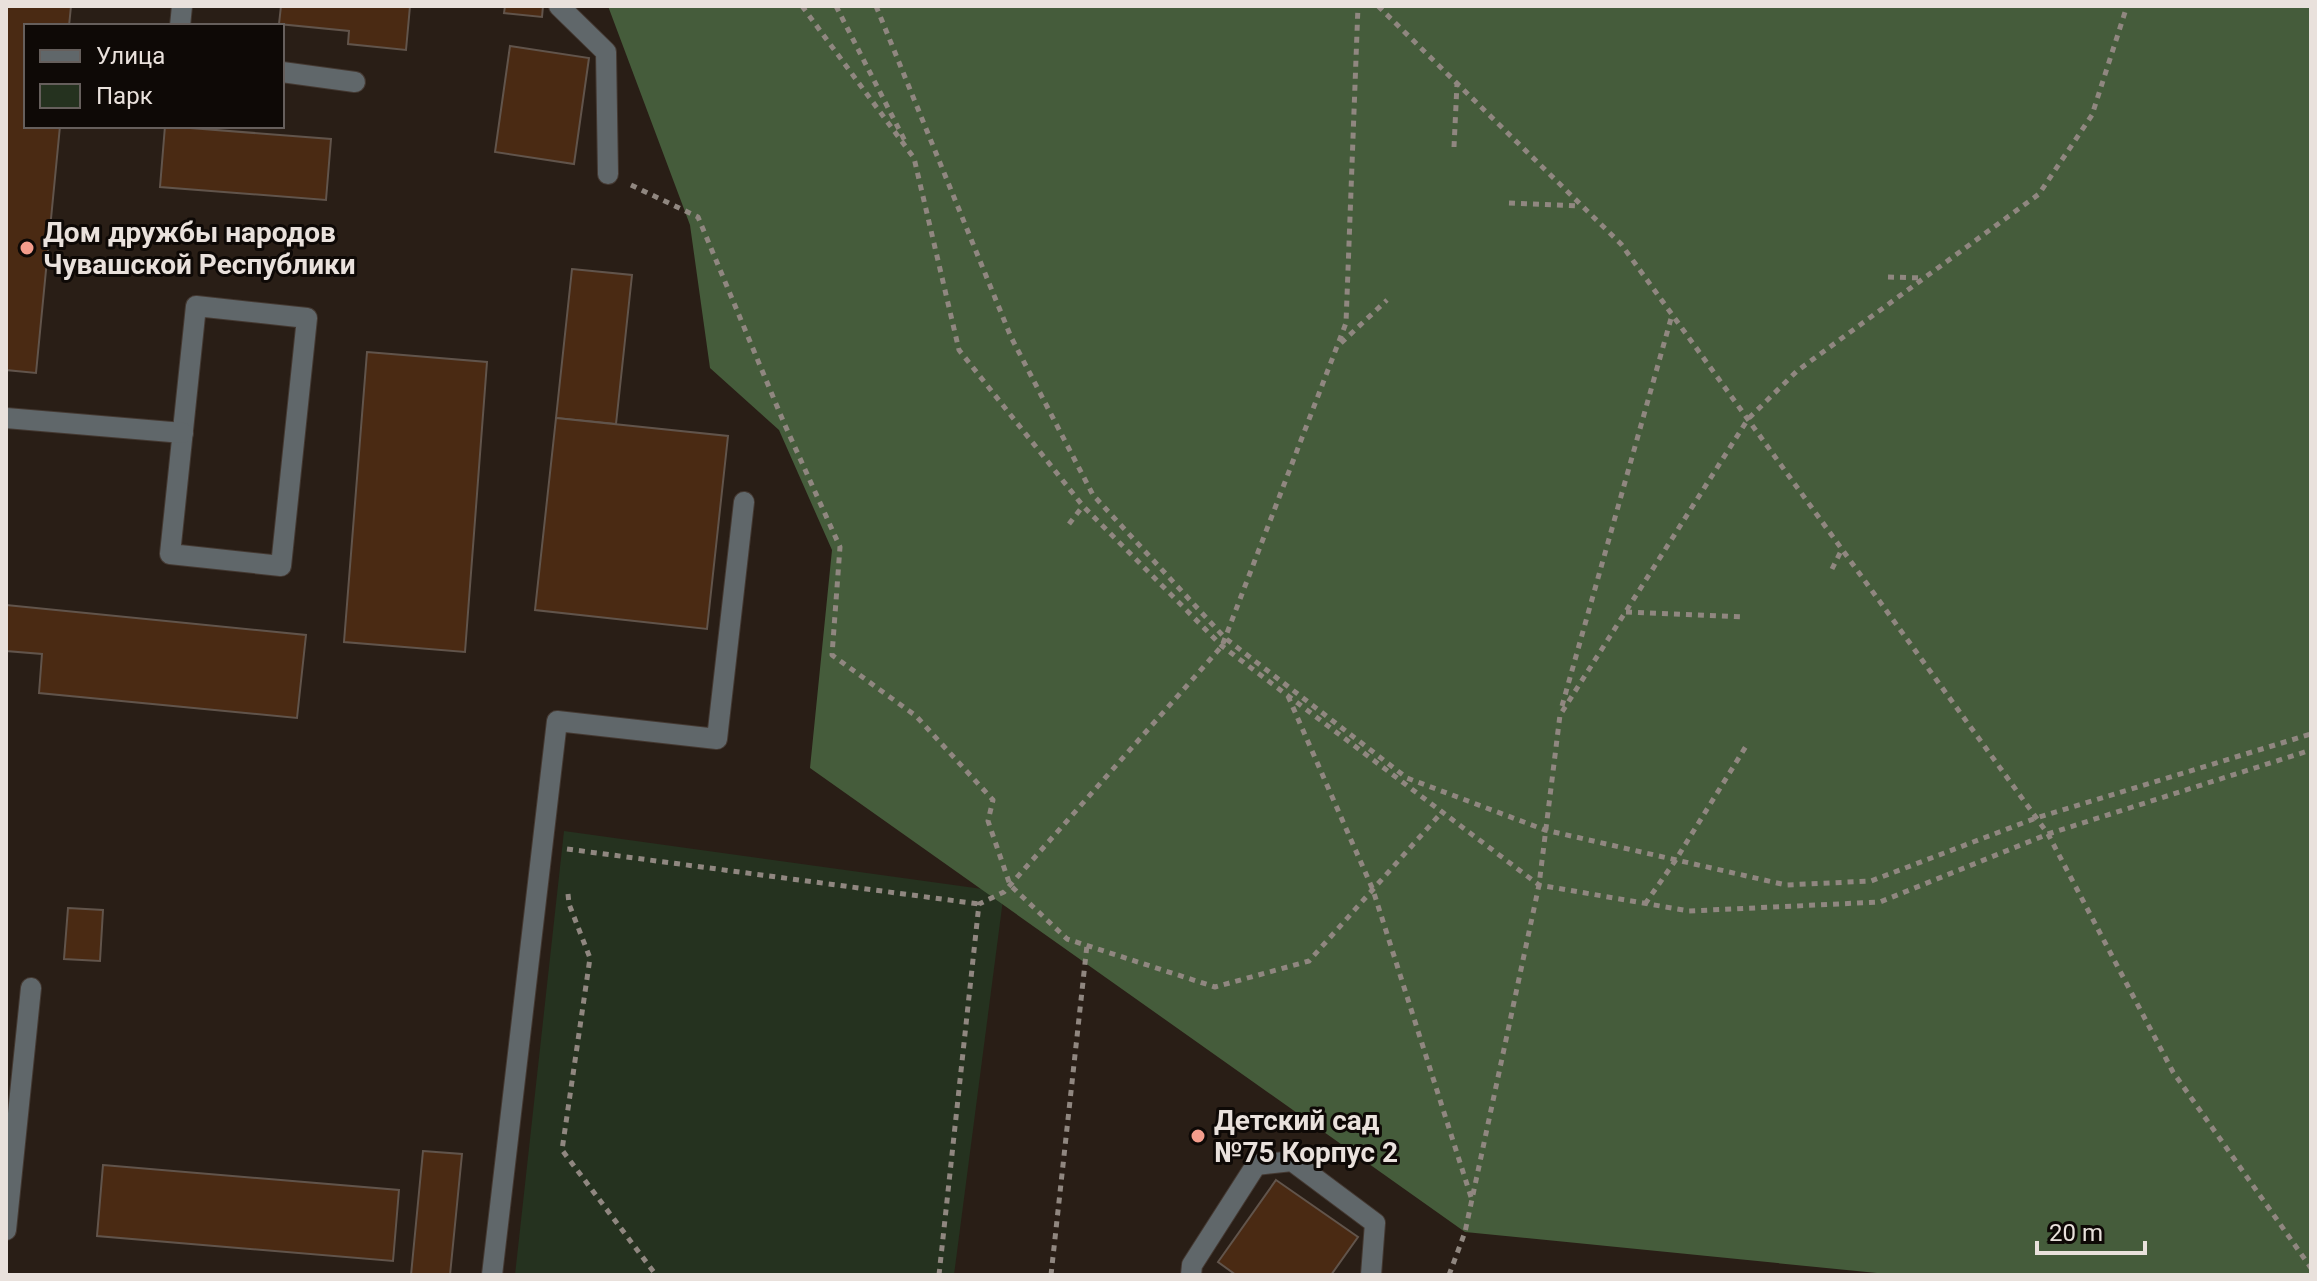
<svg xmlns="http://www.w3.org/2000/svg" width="2317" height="1281" font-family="Roboto,sans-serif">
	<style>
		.green { fill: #25321f }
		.forest { fill: #455c3b }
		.building { fill: #4a2a13; stroke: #61544b; stroke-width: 2 }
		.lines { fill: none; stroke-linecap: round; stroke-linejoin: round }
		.minor-casing { stroke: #443932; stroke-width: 22 }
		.path { stroke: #908780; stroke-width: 5; stroke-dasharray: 6 6; stroke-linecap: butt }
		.minor { stroke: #60676a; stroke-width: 20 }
		.poi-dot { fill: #f49d8c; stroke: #0e0906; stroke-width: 3 }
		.labels { text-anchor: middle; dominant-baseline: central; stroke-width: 6; stroke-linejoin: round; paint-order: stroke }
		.poi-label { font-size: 28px; font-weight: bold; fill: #e9e1dc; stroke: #0e0906; text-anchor: start }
	</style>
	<rect width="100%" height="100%" fill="#291e16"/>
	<path class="green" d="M564,831L1004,892L954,1275H515Z"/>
	<path class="forest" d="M608,6H2311V1275H1897L1465,1232L810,768L832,550L779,430L710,368L690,225Z"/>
	<g class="building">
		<path d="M6,6H71L69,26H26V126H60L36,373L6,370Z"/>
		<path d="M281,6H410L406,50L348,44L349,31L279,24Z"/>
		<path d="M505,6H543L542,17L504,13Z"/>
		<path d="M510,46L589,58L574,164L495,152Z"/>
		<path d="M165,126L331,139L326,200L160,187Z"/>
		<path d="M572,269L632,275L616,424L556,418Z"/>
		<path d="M367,352L487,362L465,652L344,642Z"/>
		<path d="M556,418L728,436L707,629L535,610Z"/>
		<path d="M6,605L306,635L297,718L39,693L42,654L6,651Z"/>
		<path d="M68,908L103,910L100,961L64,959Z"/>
		<path d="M423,1151L462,1154L450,1275H411Z"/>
		<path d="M103,1165L399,1190L393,1261L97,1236Z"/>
		<path d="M1276,1180L1358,1237L1331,1275H1236L1218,1262Z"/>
	</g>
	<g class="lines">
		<g class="minor-casing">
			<g id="minor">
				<path d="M559,6L606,52L608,174"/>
				<path d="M180,26L182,6"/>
				<path d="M282,72L355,82"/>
				<path d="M196,306L307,318L281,566L170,554Z"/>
				<path d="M6,418L183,433"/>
				<path d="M6,1230L31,988"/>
				<path d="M492,1275L557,721L717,739L744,502"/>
				<path d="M1191,1275L1192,1265L1256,1165L1292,1161L1375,1223L1371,1275"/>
			</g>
		</g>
		<g class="path">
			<path d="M802,6L914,158L959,350L1083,506L1222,646L1539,885L1689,911L1880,902L2048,834L2311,750"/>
			<path d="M836,6L906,143"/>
			<path d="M876,6L1011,337L1093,495L1225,638L1407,778L1545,830L1786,885L1871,881L2036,818L2311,734"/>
			<path d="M1378,6L1621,244L2048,834L2173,1072L2311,1268"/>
			<path d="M1454,147L1457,84"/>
			<path d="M631,185L698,217L784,423L840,547L832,655L916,716L993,800L988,821L1010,885L1067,939L1215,987L1309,961L1442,812"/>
			<path d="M1509,203L1580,206"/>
			<path d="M1888,277L1923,278"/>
			<path d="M1341,343L1387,300"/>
			<path d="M1069,524L1083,506"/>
			<path d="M1832,569L1842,549"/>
			<path d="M1626,612L1743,617"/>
			<path d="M1288,696L1373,890L1471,1197"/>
			<path d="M1562,706L1672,315"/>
			<path d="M567,849L979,904"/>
			<path d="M568,894L569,904L590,958L562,1150L656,1275"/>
			<path d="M1645,904L1675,861L1748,743"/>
			<path d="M939,1275L979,904L1004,892L1222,646L1346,323L1358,6"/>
			<path d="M1051,1275L1087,945"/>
			<path d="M1449,1275L1465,1232L1539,885L1560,715L1748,419L1797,371L2039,194L2092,115L2127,6"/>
		</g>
		<use href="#minor" class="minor"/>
	</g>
	<g class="poi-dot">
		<circle cx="27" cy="248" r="8"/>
		<circle cx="1198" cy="1136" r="8"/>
	</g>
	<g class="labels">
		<g class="poi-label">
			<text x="43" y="232">Дом дружбы народов<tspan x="43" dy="32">Чувашской Республики</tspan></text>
			<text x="1214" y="1120">Детский сад<tspan x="1214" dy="32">№75 Корпус 2</tspan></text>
		</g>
	</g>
	<rect width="2317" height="1281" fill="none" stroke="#e9e1dc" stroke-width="16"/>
	<rect x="24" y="24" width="260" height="104" fill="#0e0906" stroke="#665f5c" stroke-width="2"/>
	<rect x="40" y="50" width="40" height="12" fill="#60676a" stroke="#665f5c" stroke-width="2"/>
	<text x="96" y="64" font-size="24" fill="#e9e1dc">Улица</text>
	<rect x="40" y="84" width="40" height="24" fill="#25321f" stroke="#665f5c" stroke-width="2"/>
	<text x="96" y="104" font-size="24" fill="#e9e1dc">Парк</text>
	<path d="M2037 1241v12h108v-12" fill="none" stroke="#e9e1dc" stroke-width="4"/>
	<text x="2049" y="1241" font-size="24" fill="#e9e1dc" stroke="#0e0906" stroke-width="6" paint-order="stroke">20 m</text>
</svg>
